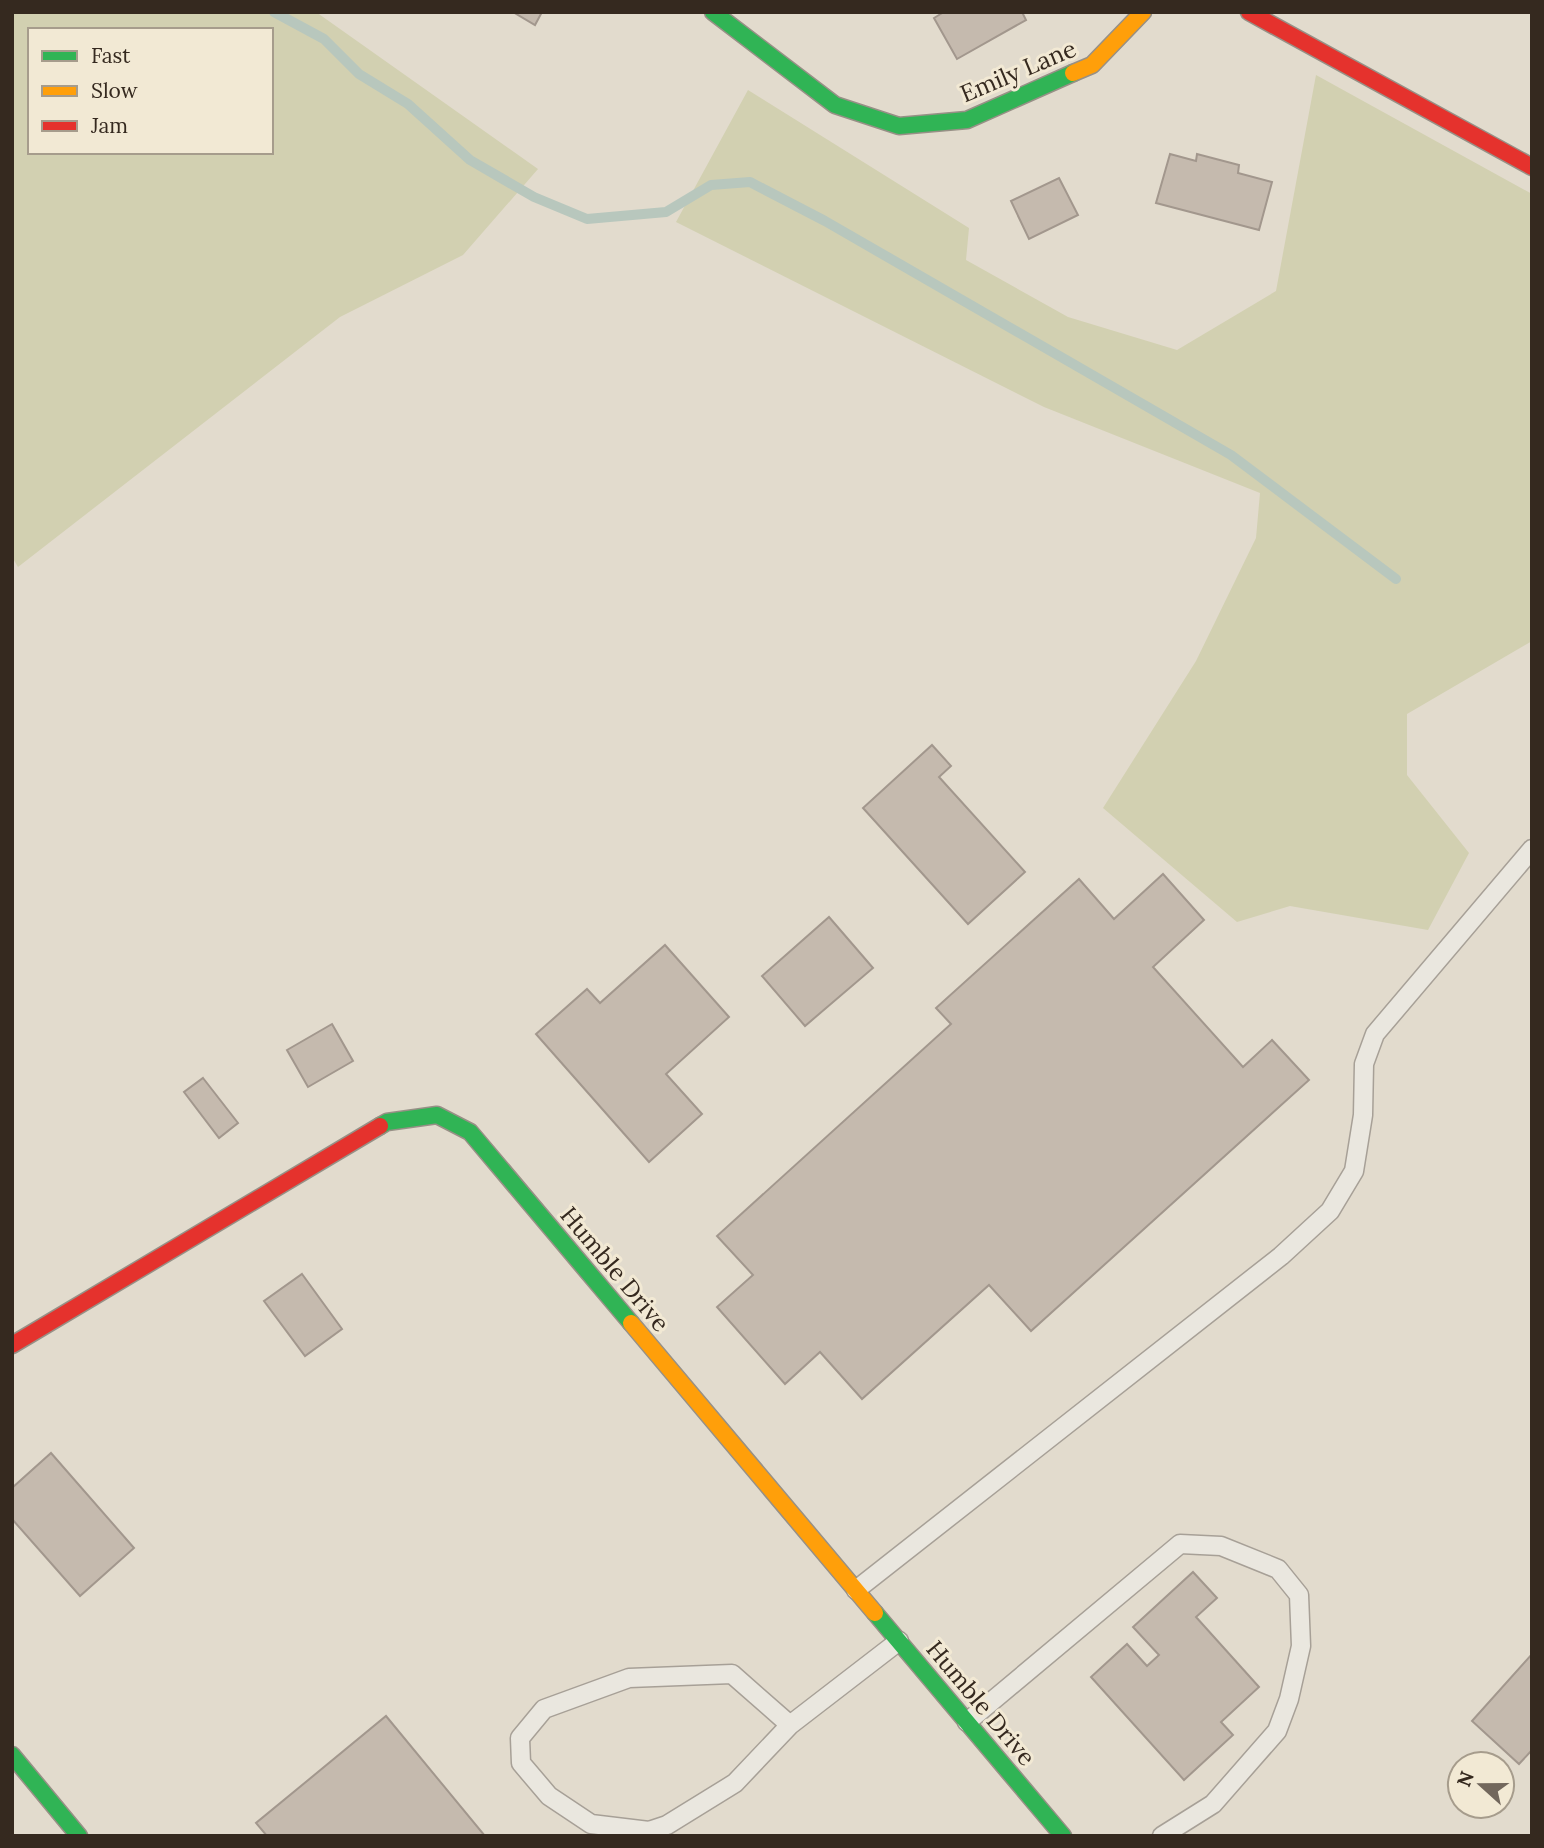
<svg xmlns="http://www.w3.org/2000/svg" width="1544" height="1848" font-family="Lora,serif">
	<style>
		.green { fill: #d2d0b1; fill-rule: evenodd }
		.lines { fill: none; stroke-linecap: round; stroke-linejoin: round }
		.stream { stroke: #b8c7bd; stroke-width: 10 }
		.building { fill: #c5baae; stroke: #a2978d; stroke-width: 2 }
		.lane-casing { stroke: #a7a097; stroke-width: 21 }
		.fast-casing { stroke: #979086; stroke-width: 19 }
		.slow-casing { stroke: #979086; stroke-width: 19 }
		.jam-casing { stroke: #979086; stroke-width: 19 }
		.lane { stroke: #eae7df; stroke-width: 18 }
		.fast { stroke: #30b455; stroke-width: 16 }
		.slow { stroke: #ff9f0a; stroke-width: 16 }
		.jam { stroke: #e5322d; stroke-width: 16 }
		.labels { text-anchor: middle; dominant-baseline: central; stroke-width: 6; stroke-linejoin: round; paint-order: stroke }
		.street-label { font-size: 24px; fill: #35291f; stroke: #f2e9d4 }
	</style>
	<rect width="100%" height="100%" fill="#e2dbcd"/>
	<g class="green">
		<path d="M12,12H316L538,169L463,255L340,317L18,567L12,557ZM30,30H271V152H30Z"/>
		<path d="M1316,75L1532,194V641L1407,714V775L1469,853L1428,930L1290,906L1237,922L1103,808L1196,661L1256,538L1260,493L1044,407L676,222L748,90L969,228L966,260L1068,317L1177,350L1276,291Z"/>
	</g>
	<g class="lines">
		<path class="stream" d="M274,12L324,39L359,74L408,104L470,160L534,197L587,219L666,212L711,185L750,182L825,221L1231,455L1396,579"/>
	</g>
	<g class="building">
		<path d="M513,12H542L535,25Z"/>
		<path d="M944,12H1022L1026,20L957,59L934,18Z"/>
		<path d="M1170,154L1196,161L1197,154L1239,165L1238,173L1272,182L1259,230L1156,203Z"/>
		<path d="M1059,178L1078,215L1029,239L1011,201Z"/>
		<path d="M932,745L951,766L939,777L1025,872L968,924L863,808Z"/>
		<path d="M1163,874L1204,920L1153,967L1243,1067L1272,1040L1309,1080L1031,1331L989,1285L862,1399L820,1352L785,1384L717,1307L753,1275L717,1236L951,1024L936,1008L1079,879L1114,919Z"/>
		<path d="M829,917L873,968L805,1026L762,976Z"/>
		<path d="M665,945L729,1017L666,1074L702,1114L649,1162L536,1034L587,989L600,1003Z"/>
		<path d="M332,1024L353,1061L308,1087L287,1050Z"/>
		<path d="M203,1078L238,1123L219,1138L184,1092Z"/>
		<path d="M302,1274L342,1329L305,1356L264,1301Z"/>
		<path d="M51,1453L134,1548L80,1596L12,1519V1488Z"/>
		<path d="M1193,1572L1217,1598L1196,1617L1259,1687L1221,1722L1233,1735L1184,1780L1091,1677L1127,1644L1147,1666L1159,1655L1133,1627Z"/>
		<path d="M1532,1654V1750L1519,1764L1472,1721Z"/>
		<path d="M386,1716L485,1836H267L256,1823Z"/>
	</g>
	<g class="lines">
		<g class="lane-casing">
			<g id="lane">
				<path d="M856,1590L1281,1256L1330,1211L1354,1171L1363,1115L1364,1064L1375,1034L1532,849"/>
				<path d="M967,1722L1180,1544L1221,1546L1278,1569L1299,1595L1301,1646L1289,1699L1277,1731L1213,1804L1162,1836"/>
				<path d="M790,1725L735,1783L667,1825L649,1831L591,1824L549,1796L521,1763L520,1738L544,1709L629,1678L732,1674L790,1725L899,1641"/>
			</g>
		</g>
		<g class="fast-casing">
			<g id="fast">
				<path d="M713,12L835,105L899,126L967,120L1073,73"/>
				<path d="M380,1126L387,1122L437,1115L470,1132L631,1323"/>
				<path d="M875,1613L1063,1836"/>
				<path d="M12,1755L79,1836"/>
			</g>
		</g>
		<g class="slow-casing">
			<g id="slow">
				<path d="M1073,73L1092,65L1143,12"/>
				<path d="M631,1323L875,1613"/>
			</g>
		</g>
		<g class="jam-casing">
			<g id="jam">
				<path d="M1249,12L1532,167"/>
				<path d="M12,1345L380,1126"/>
			</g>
		</g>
		<use href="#lane" class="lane"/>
		<use href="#fast" class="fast"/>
		<use href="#slow" class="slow"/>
		<use href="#jam" class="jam"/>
	</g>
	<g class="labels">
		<g class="street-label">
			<text transform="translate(1018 71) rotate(-23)">Emily Lane</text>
			<text transform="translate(615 1269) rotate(50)">Humble Drive</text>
			<text transform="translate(981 1703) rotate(50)">Humble Drive</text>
		</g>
	</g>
	<rect width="1544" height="1848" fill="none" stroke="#35291f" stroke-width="28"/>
	<rect x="28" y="28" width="245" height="126" fill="#f2e9d4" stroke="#a69c8c" stroke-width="2"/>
	<rect x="42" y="51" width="35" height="10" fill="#30b455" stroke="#a69c8c" stroke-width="2"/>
	<text x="91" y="63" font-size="21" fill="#35291f">Fast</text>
	<rect x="42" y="86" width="35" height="10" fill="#ff9f0a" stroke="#a69c8c" stroke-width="2"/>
	<text x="91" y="98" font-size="21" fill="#35291f">Slow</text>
	<rect x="42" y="121" width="35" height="10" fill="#e5322d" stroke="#a69c8c" stroke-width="2"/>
	<text x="91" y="133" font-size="21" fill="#35291f">Jam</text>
	<g transform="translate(1481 1785) rotate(291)"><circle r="33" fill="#f2e9d4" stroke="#a69c8c" stroke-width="2"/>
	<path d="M0-5L12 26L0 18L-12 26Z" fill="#72675c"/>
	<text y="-10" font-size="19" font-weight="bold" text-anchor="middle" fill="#35291f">N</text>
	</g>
</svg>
